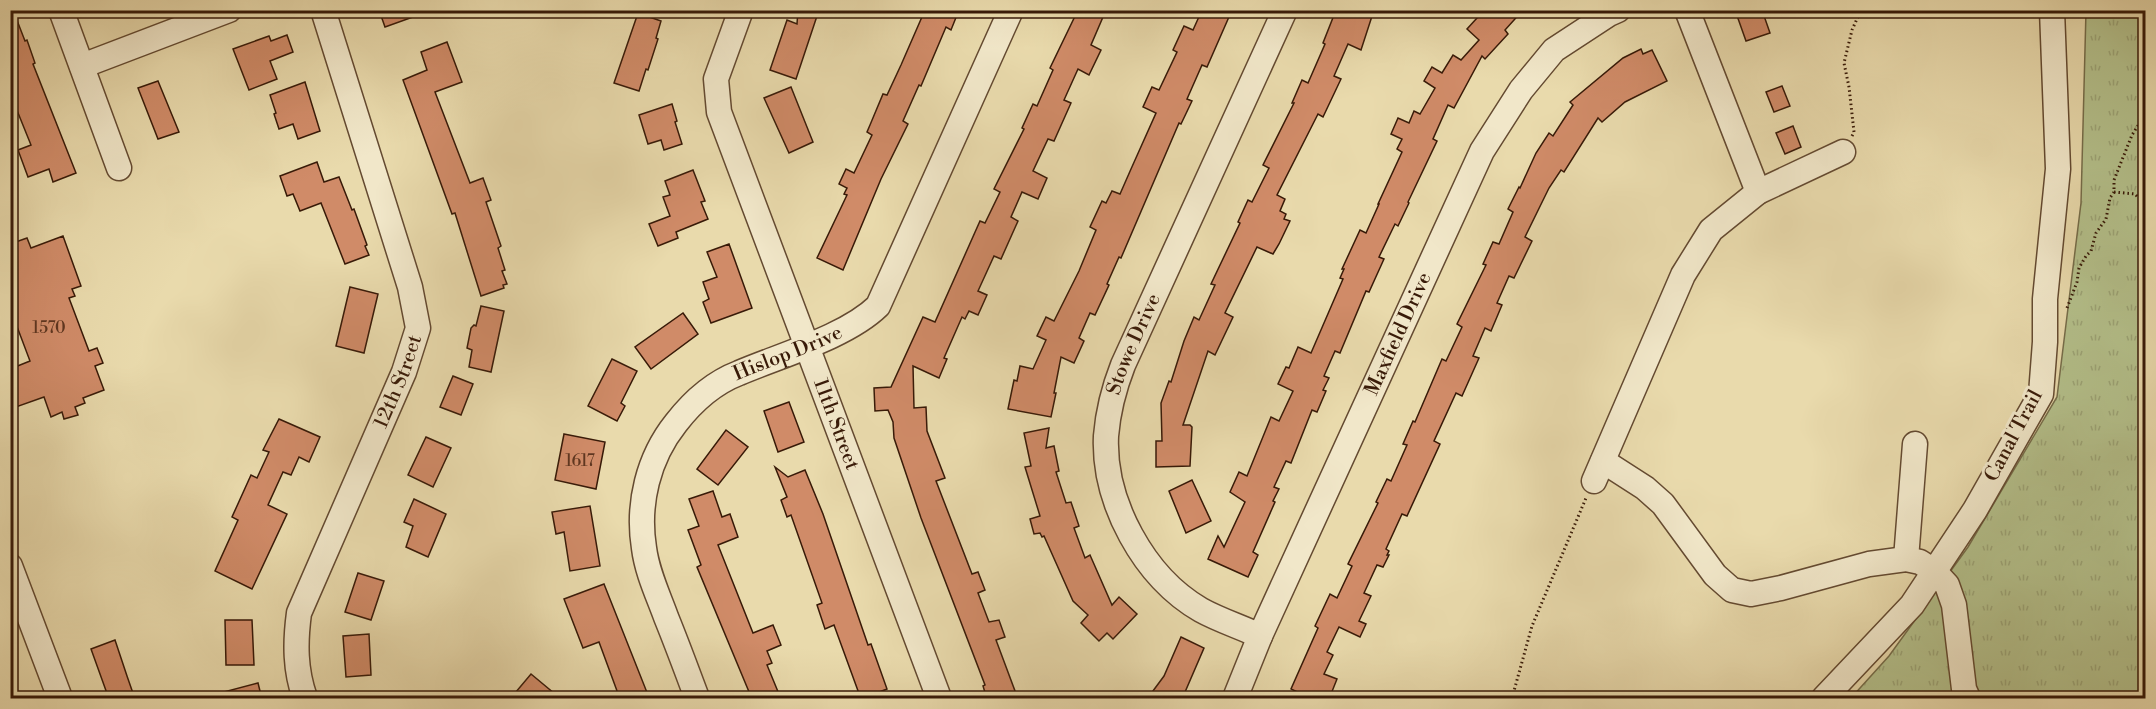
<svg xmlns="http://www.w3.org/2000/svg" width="2156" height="709" font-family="'Libre Bodoni',serif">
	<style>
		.grass { fill: url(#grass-tufts); stroke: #766d4a; stroke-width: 1.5 }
		.building { fill: #d08b68; stroke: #381a08; stroke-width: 1.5 }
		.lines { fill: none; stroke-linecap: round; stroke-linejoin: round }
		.minor-casing { stroke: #644a31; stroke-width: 27 }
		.path { stroke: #381a08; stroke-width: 3; stroke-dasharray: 1.5 3; stroke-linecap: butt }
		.minor { stroke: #f1e7c9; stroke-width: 24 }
		.labels { text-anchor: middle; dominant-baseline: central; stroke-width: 6; stroke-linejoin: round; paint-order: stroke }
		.number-label { font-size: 16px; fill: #5e3620 }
		.street-label { font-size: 20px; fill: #381a08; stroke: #f1e7c9 }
	</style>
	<defs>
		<pattern id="grass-tufts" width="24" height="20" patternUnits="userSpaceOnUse" patternTransform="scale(1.5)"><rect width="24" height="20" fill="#b4c08b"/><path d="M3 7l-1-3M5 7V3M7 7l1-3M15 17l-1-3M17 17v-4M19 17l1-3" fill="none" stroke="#9ca476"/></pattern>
	</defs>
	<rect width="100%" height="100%" fill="#e9daac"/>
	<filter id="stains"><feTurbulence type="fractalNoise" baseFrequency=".00333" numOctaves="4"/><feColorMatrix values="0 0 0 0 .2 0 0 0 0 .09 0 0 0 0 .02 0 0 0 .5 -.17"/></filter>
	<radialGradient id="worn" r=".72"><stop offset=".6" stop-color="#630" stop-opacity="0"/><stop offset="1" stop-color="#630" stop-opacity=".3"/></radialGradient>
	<path class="grass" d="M2086,11H2145V698H1851L1889,656L1968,547L2057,397L2081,203Z"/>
	<g class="building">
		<path d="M10,10H13L25,41L27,40L35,63L33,64L76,173L53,182L49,169L28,177L18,150L31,145L10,93Z"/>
		<path d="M379,10H427V12L385,27Z"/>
		<path d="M798,10H819L796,79L770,70L787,20L797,24Z"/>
		<path d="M925,10H959L951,30L946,27L921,86L919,85L903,121L908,124L881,179L843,270L817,258L847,195L844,194L847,188L839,184L846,169L854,173L872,135L867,132L870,125L883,94L887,95L901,65Z"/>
		<path d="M1078,10H1106L1091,45L1101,50L1089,75L1078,69L1064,100L1071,103L1054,141L1048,139L1033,171L1047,178L1038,199L1022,192L1011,217L1018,221L1001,259L994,256L978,291L987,295L978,315L969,311L965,319L962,317L944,358L947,359L939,378L913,366L914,408L926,407L927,431L945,478L936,481L972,574L978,572L985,590L978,593L989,622L999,620L1005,637L996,640L1018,699H987L983,686L985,685L921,518L894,438L893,422L888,410L875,411L874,388L891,387L923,317L935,322L980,221L985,223L1000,192L994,189L1024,129L1022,128L1033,104L1037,106L1053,70L1050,68Z"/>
		<path d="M1202,10H1232L1207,67L1202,65L1187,99L1192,101L1181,124L1179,123L1121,258L1119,257L1107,284L1109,285L1095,315L1090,313L1079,338L1084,341L1074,363L1061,357L1054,393H1056L1051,417L1008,409L1014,380L1017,381L1020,366L1033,369L1046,340L1037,336L1046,317L1054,321L1079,271L1096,230L1090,227L1102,201L1106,203L1112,191L1120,194L1131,169L1156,113L1143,107L1152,87L1159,90L1177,52L1173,50L1184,26L1193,30Z"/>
		<path d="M1336,10H1374L1361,50L1348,44L1334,76L1341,79L1323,117L1318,114L1277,195L1285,199L1280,211L1286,214L1284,219L1290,221L1279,244L1273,254L1257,247L1225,313L1233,317L1215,355L1208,351L1183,425H1190L1192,427L1190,466L1156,467V441H1162L1161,403L1169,381L1171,382L1184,341L1194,317L1199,320L1215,285L1211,284L1240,223L1238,222L1248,200L1252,202L1269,168L1263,165L1294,103H1292L1302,80L1308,83L1325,44L1323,43Z"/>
		<path d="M1469,10H1523L1505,30L1508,34L1485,59L1482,56L1454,108L1448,105L1433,139L1437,141L1408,202L1409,203L1398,226L1395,224L1379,257L1384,259L1369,292L1366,291L1340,353L1335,351L1324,376L1329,378L1323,390L1326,391L1317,412L1312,410L1291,463L1286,461L1274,487L1279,489L1273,501L1275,502L1253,552L1258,555L1248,577L1208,559L1218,536L1224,547L1245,502L1230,492L1239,472L1247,476L1271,417L1279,421L1293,391L1278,384L1286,367L1289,368L1298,347L1311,353L1343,279L1340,278L1344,269H1342L1360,230L1366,233L1379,204H1378L1402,152L1397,149L1402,139L1391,134L1398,118L1409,123L1414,111L1420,114L1435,88L1424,81L1432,67L1442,73L1453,55L1461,60L1479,40L1467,29L1477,18Z"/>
		<path d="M1735,10H1762L1770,33L1746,41Z"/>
		<path d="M638,13L661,21L656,38L658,39L648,70L646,69L639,91L614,83Z"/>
		<path d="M287,35L293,52L270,61L277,79L249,90L233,49L269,36L271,41Z"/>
		<path d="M447,42L462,82L435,92L470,183L483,178L491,200L486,202L501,246L498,248L505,270L502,271L507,284L503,285L504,288L481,296L455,213L452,214L403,80L427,70L421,52Z"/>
		<path d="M1641,49L1643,54L1652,50L1667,81L1625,102L1602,122L1598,118L1564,172L1561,170L1549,188L1525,237L1532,241L1514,278L1509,276L1497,303L1502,305L1491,331L1485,328L1473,356L1479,358L1462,396L1456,393L1434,441L1440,444L1407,516L1402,514L1386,549L1389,551L1387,555H1389L1383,567L1377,565L1364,593L1371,596L1359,621L1366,624L1360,637L1339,627L1327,652L1333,655L1324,674L1337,679L1329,699H1312L1291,689L1318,628L1315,626L1330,594L1337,598L1352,566L1348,564L1378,503L1376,502L1387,479L1391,481L1407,445L1403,444L1413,421L1415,422L1442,359L1446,361L1462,327L1457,324L1486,265L1483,264L1493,242L1499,244L1513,212L1508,209L1519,187L1520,188L1536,153L1549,133L1553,136L1573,105L1570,102L1623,58Z"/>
		<path d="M158,81L179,132L158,139L138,88Z"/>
		<path d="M305,82L320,131L298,139L293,124L279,129L274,114L276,113L270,95Z"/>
		<path d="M1782,86L1790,106L1774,112L1766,92Z"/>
		<path d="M791,87L813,142L789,153L764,98Z"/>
		<path d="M672,104L677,121L675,122L682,144L664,150L661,140L648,144L639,115Z"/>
		<path d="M1793,126L1801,147L1785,154L1776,133Z"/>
		<path d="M317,162L324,182L339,177L352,210L354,209L367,245L365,246L369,255L345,264L321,203L300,211L293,194L287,196L280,176Z"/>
		<path d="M693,170L705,201L701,202L708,219L676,232L678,238L658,246L649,224L670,216L663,197L670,195L665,181Z"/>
		<path d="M63,236L81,286L72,289L75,296L69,298L89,351L97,348L103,363L95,366L104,390L83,398L85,403L75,407L78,415L64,419L62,412L51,417L44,397L16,407L10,401V369L30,361L10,308V244L27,238L31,248Z"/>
		<path d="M729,244L752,308L711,323L703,302L709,299L703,282L717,277L707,252Z"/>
		<path d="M350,287L378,294L364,353L336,346Z"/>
		<path d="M481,306L504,311L491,372L469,367L472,350L467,348L471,328L474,325L476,326Z"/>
		<path d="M683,313L698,334L651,369L635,347Z"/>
		<path d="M612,359L637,371L621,403L625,406L617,421L588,406Z"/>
		<path d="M453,376L473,384L461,415L440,407Z"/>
		<path d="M789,402L804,442L778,452L764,411Z"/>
		<path d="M279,419L320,437L309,462L299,457L291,475L283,472L268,505L287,514L252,589L215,571L238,520L232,517L251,475L257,478L269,452L263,450Z"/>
		<path d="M1049,428L1046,448L1054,446L1059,471L1056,472L1066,503L1071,502L1079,526L1074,528L1085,558L1090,555L1112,605L1119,597L1137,614L1113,639L1107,633L1099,641L1081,623L1088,615L1073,601L1044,536L1042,537L1040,533L1034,534L1030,519L1040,516L1025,467L1031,466L1024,433Z"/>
		<path d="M726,430L748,447L718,485L697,469Z"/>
		<path d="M564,434L605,442L596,489L555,480Z"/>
		<path d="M426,437L451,448L433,487L408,475Z"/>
		<path d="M775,467L788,477L805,470L823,514L868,645L871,644L887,689L861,699L834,625L825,629L817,605L822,603L791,515L787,517L781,500L787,497Z"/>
		<path d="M1192,480L1211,521L1186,533L1169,491Z"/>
		<path d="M713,491L722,517L730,514L738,537L718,545L753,633L773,625L781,645L767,651L772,663L767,665L781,699H752L697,567L701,565L688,530L699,526L689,499Z"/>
		<path d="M414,499L446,514L428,557L406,547L413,526L404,522Z"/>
		<path d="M590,506L600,566L570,571L564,532L556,534L552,512Z"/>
		<path d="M358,573L384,581L371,620L345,612Z"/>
		<path d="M604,584L648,695L639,699H620L599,642L583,648L564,599Z"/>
		<path d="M225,620H252L254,665H226Z"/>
		<path d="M369,634L371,675L346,677L343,636Z"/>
		<path d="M1181,637L1204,648L1182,699H1147L1164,676Z"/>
		<path d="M115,640L127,676L135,699H109L91,649Z"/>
		<path d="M531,674L561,699H510Z"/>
		<path d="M258,683L262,699H216V694Z"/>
	</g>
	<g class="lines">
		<g class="minor-casing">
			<g id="minor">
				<path d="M61,10L119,168"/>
				<path id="s1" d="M741,10L716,79L719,112L939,698"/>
				<path d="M1687,10L1758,192"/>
				<path d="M82,66L229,10"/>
				<path d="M1603,461L1645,488L1663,504L1715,575L1732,590L1751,594L1781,588L1869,564L1906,559L1920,562L1934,571L1947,585L1954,605L1964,689L1968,698"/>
				<path d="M1594,481L1683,275L1711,230L1758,192L1843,152"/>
				<path d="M1906,559L1915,444"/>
				<path d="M10,566L60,698"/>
				<path id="s2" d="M1260,636C1241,627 1219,620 1201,610C1144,577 1103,502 1106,436C1108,411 1114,388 1123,365L1285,10"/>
				<path id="s3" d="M305,698C295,670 295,643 299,613L404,372L418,328L410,287L323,10"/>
				<path id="s4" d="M697,698C687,671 677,644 666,617C658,595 647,572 644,548C637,504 648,458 676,423C693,401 713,383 739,373C781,355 846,337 878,306L1011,10"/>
				<path id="s5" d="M1235,698L1260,636L1482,151L1521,90L1554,50L1609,14L1618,10"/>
				<path d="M1824,698L1912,605L1975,510L2041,394L2045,342V299L2058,169L2052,10"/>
			</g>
		</g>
		<g class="path">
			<path d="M1852,136L1854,132L1849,87L1844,63L1852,30L1861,10"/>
			<path d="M2114,192L2135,194L2146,206"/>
			<path d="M2067,308L2077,282L2079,268L2086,256L2091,251L2096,233L2106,219L2110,198L2114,192V180L2132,135L2146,113"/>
			<path d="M1512,698L1532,626L1586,498"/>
		</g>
		<use href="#minor" class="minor"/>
	</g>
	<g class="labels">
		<g class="number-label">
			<text x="49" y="328">1570</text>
			<text x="580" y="461">1617</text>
		</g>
		<g class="street-label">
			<text stroke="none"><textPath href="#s5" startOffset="399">Maxfield Drive</textPath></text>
			<text stroke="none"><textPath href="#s2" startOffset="368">Stowe Drive</textPath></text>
			<text stroke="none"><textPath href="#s4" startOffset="426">Hislop Drive</textPath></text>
			<text stroke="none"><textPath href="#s3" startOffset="338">12th Street</textPath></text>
			<text stroke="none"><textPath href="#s1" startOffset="440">11th Street</textPath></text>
			<text transform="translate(2014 436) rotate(-62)">Canal Trail</text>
		</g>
	</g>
	<rect width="2156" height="709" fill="none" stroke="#e9daac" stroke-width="36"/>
	<rect x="12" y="12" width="2132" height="685" fill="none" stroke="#381a08" stroke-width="3"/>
	<rect x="18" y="18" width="2120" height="673" fill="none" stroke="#381a08" stroke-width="1.5"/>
	<rect width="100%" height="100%" filter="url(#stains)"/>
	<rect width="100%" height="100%" fill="url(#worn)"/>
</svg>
